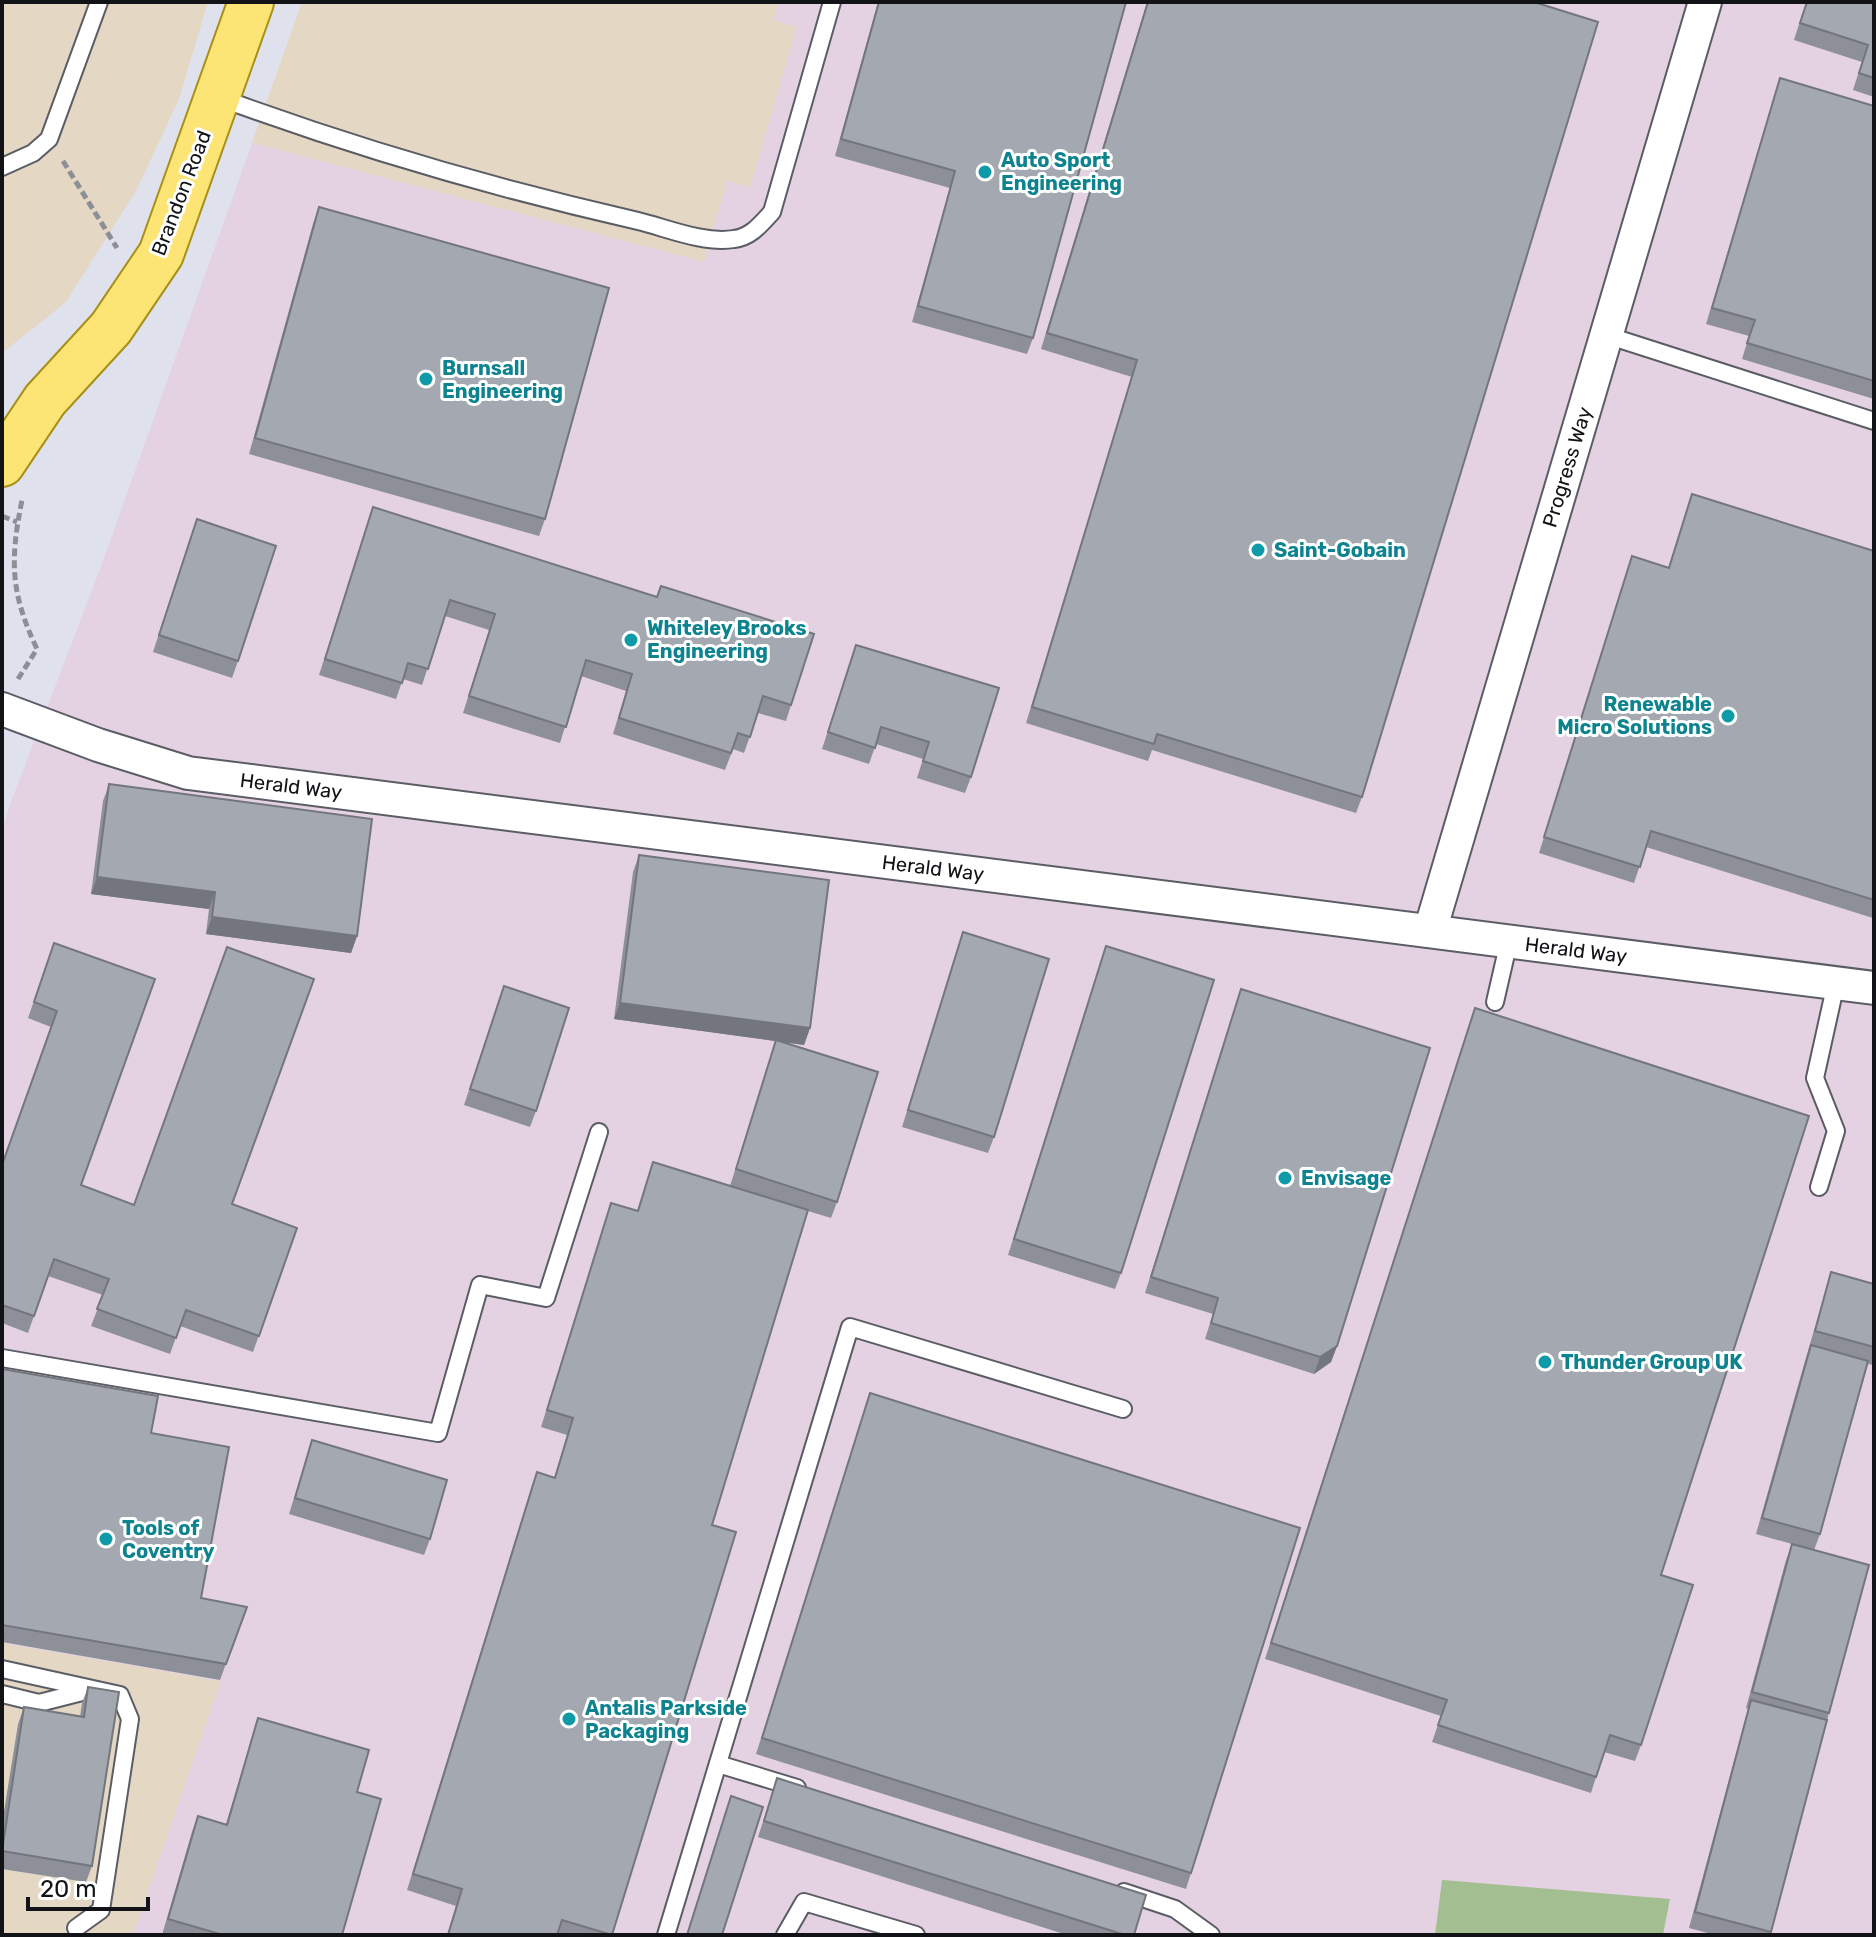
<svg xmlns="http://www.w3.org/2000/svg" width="1876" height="1937" font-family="Rubik,sans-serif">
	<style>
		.commercial { fill: #e4d7c3 }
		.industrial { fill: #e4d2e3 }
		.forest { fill: #a3be90 }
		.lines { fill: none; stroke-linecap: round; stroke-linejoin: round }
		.lane-casing { stroke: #5a5d65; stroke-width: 20 }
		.street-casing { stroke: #5a5d65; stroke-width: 36 }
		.primary-casing { stroke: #a88f18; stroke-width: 48 }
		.path { stroke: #8c8f96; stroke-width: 5; stroke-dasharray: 8 4; stroke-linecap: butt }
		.lane { stroke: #fff; stroke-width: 16 }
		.street { stroke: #fff; stroke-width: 32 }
		.primary { stroke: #fce475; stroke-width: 44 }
		.wall { fill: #8d9098 }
		.shaded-wall { fill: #73767c }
		.building { fill: #a4a8b1; stroke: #73767c; stroke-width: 2 }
		.culture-dot { fill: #0f9aa8; stroke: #fff; stroke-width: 3 }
		.labels { text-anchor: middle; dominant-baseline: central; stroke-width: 6; stroke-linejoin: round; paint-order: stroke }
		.culture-label { font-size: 20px; font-weight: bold; fill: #0d838f; stroke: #fff; text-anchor: start }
		.street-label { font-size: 20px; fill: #111316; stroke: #fff }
	</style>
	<rect width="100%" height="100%" fill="#dfe2ec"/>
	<g class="commercial">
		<path d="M2,2H208L179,99L137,189L66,302L2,353Z"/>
		<path d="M302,2H779L774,20L797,26L750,188L728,181L704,262L252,143Z"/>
		<path d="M2,1643L221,1681L133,1935H2Z"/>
	</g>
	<path class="industrial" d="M779,2H1874V1935H1663L1670,1900L1442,1881L1435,1935H133L221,1681L2,1643V830L12,799L100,569L252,143L704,262L727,181L750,188L797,27L774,20Z"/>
	<path class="forest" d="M1442,1880H1443L1670,1899L1663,1935H1435Z"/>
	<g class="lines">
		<g class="lane-casing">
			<g id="lane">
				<path d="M218,97C353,147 498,189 638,221C667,228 704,244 734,239C751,237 761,224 772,212L832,2"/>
				<path d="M2,167L33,153L49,139L99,2"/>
				<path d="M1606,335L1874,421"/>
				<path d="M1495,1002L1509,941"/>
				<path d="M1819,1187L1836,1131L1815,1078L1836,983"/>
				<path d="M2,1358L438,1433L480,1285L546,1298L599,1132"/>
				<path d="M2,1669L120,1695L130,1719L101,1910L76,1928"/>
				<path d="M2,1694L39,1703L90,1690"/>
				<path d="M718,1764L797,1788"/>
				<path d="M1124,1892L1175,1909L1211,1935"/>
				<path d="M666,1935L850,1327L1123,1409"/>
				<path d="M785,1935L804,1902L916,1935"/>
			</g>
		</g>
		<g class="street-casing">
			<g id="street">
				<path d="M2,709L98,745L188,773L1874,988"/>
				<path d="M1430,931L1705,2"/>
			</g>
		</g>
		<g class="primary-casing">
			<path id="primary" d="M2,464L45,400L111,328L161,254L251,2"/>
		</g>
		<g class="path">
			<path d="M63,161L117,248"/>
			<path d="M2,516L17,522"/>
			<path d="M18,679L37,649C10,592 10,560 22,500"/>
		</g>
		<use href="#lane" class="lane"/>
		<use href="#street" class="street"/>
		<use href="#primary" class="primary"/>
	</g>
	<g class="wall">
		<path d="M878,2H1126L1033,338L1027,354L912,322L950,188L835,156Z"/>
		<path d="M1147,2H1534L1362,797L1356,813L1152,750L1148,761L1026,723L1132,377L1041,349Z"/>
		<path d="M1806,2H1874V97L1853,90L1862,62L1794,40Z"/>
		<path d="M1780,78L1874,106V399L1742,359L1749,336L1706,324Z"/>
		<path d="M319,207L545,519L539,536L249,454L313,224Z"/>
		<path d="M1692,494L1874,551V915L1873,918L1646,847L1634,883L1539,853L1632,556L1668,568Z"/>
		<path d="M373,507L791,705L786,721L758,713L744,753L733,749L725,770L613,734L626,691L581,676L560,743L463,713L489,630L445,616L422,685L403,679L396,699L319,675Z"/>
		<path d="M191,536L238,661L232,678L153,652Z"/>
		<path d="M856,645L971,777L965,793L917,778L923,759L876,744L869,764L822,749Z"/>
		<path d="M109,784L357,936L351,953L206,934L209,909L91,894L103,801Z"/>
		<path d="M639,855L810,1028L804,1045L779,1041L837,1202L831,1218L808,1211L712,1525L612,1935H447L456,1906L407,1890L531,1489L537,1472L554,1478L567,1435L541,1427L611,1203L637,1211L653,1162L730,1186L776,1041L614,1019L633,872Z"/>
		<path d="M963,932L994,1137L988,1153L902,1127Z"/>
		<path d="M54,943L81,1185L134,1205L232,1204L297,1228L253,1352L180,1326L170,1354L91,1326L103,1295L48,1276L28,1333L2,1323V1165L51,1027L28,1018Z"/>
		<path d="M1106,946L1121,1273L1115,1289L1008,1255Z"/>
		<path d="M1241,989L1337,1346L1331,1362L1314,1374L1205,1339L1213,1314L1145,1293Z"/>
		<path d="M498,1003L536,1111L530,1127L464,1105Z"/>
		<path d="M1475,1008L1661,1575L1641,1745L1635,1761L1604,1752L1591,1793L1432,1742L1441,1716L1265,1659Z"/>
		<path d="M1831,1272L1874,1284V1365L1868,1364L1820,1534L1814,1550L1829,1713L1770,1935H1715L1689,1928L1748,1709L1746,1708L1786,1560L1792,1544L1756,1534L1805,1361Z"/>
		<path d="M2,1369L151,1433L201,1598L247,1607L220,1680L2,1642Z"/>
		<path d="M870,1393L1191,1873L1186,1889L756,1754Z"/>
		<path d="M312,1440L430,1539L424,1555L289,1514Z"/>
		<path d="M88,1687L92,1866L86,1882L2,1869V1824L18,1724L24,1707L80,1717L82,1703Z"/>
		<path d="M258,1718L357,1792L342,1935H162L192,1832L198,1816L226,1824Z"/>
		<path d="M777,1778L1134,1935H1067L758,1837Z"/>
	</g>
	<g class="shaded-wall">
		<path d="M97,877L215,892L209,909L91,894Z"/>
		<path d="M212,917L357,936L351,953L206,934Z"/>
		<path d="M620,1003L810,1028L804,1045L614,1019Z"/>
		<path d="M1337,1346L1331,1362L1314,1374L1320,1357Z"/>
	</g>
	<g class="building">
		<path d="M879,2H1126L1033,338L918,306L955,171L841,139Z"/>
		<path d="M1148,2H1534L1598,22L1362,797L1157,734L1154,744L1032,707L1137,360L1047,333Z"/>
		<path d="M1807,2H1874V78L1859,73L1868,45L1800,23Z"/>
		<path d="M1780,78L1874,106V381L1747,343L1755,320L1712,308Z"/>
		<path d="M319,207L609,288L545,519L255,438Z"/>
		<path d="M1692,494L1874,551V900L1651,831L1640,867L1544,837L1632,556L1669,568Z"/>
		<path d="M373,507L657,597L661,586L814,634L791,705L763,696L750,737L738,733L731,753L619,718L632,674L586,660L566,727L469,696L495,614L450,600L428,669L408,663L402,683L325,659Z"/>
		<path d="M197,519L276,546L238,661L159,635Z"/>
		<path d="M856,645L999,688L971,777L923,761L929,742L881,727L875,748L828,732Z"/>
		<path d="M109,784L372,819L357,936L212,917L215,892L97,877Z"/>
		<path d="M639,855L829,880L810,1028L620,1003Z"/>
		<path d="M963,932L1049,959L994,1137L908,1110Z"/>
		<path d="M54,943L155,979L81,1185L134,1205L227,947L314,979L232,1204L297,1228L259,1336L186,1310L176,1338L97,1309L109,1279L54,1259L34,1316L2,1305V1165L57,1011L34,1002Z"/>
		<path d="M1106,946L1214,980L1121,1273L1014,1239Z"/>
		<path d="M504,986L569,1008L536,1111L470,1089Z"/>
		<path d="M1241,989L1430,1048L1337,1346L1320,1357L1211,1323L1218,1298L1151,1277Z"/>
		<path d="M1475,1008L1809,1116L1661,1575L1693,1585L1641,1745L1610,1735L1596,1777L1438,1725L1447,1700L1271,1643Z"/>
		<path d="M776,1040L878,1072L837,1202L736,1169Z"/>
		<path d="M653,1162L808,1210L712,1525L736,1532L612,1935L562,1920L557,1935H448L462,1889L413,1874L537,1472L555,1478L573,1418L547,1410L611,1203L638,1211Z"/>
		<path d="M1831,1272L1874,1284V1347L1815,1331Z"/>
		<path d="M1811,1345L1868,1361L1820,1534L1762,1518Z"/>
		<path d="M2,1369L158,1396L151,1433L229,1447L201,1598L247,1607L226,1664L2,1625Z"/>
		<path d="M870,1393L1300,1528L1191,1873L762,1738Z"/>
		<path d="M312,1440L447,1480L430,1539L295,1498Z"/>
		<path d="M1792,1544L1869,1565L1829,1713L1752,1692Z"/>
		<path d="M88,1687L119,1692L92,1866L2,1851L24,1707L84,1717Z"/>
		<path d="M1751,1700L1827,1720L1771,1932L1695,1912Z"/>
		<path d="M258,1718L369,1750L357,1792L381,1799L342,1935H223L168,1919L198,1816L227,1825Z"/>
		<path d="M777,1778L1146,1895L1134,1935H1125L764,1821Z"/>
		<path d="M731,1796L763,1807L722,1935H687Z"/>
	</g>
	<g class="culture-dot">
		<circle cx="985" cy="172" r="8"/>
		<circle cx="426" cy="379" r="8"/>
		<circle cx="1258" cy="550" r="8"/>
		<circle cx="631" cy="640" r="8"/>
		<circle cx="1728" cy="716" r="8"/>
		<circle cx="1285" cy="1178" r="8"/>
		<circle cx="1545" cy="1362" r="8"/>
		<circle cx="106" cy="1539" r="8"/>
		<circle cx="569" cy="1719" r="8"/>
	</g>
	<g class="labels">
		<g class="culture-label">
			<text x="1001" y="160">Auto Sport<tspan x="1001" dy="23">Engineering</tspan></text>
			<text x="442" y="368">Burnsall<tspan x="442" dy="23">Engineering</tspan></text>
			<text x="1274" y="550">Saint-Gobain</text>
			<text x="647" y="628">Whiteley Brooks<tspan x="647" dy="23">Engineering</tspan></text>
			<text x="1712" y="704" text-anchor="end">Renewable<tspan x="1712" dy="23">Micro Solutions</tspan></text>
			<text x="1301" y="1178">Envisage</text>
			<text x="1561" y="1362">Thunder Group UK</text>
			<text x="122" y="1528">Tools of<tspan x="122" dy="23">Coventry</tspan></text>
			<text x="585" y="1708">Antalis Parkside<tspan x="585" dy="23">Packaging</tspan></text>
		</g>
		<g class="street-label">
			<text transform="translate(181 193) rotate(-69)">Brandon Road</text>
			<text transform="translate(1567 467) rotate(-73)">Progress Way</text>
			<text transform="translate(291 786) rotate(7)">Herald Way</text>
			<text transform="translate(933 868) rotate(7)">Herald Way</text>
			<text transform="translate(1576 950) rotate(7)">Herald Way</text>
		</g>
	</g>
	<rect width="1876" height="1937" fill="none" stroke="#111316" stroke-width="8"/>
	<path d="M28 1897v12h120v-12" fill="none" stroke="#111316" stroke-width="4"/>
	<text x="40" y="1897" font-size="24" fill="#111316" stroke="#ffffff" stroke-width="6" paint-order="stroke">20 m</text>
</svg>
